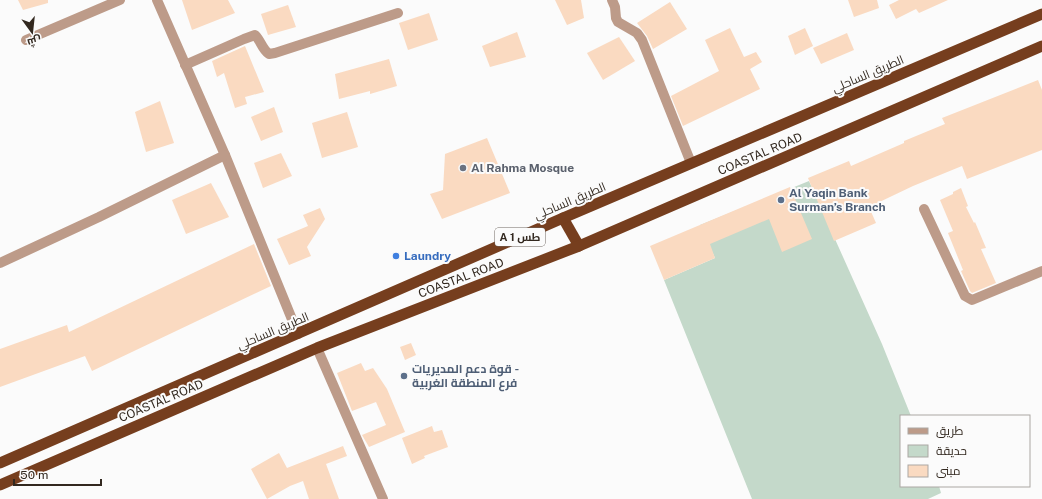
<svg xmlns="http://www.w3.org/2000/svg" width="1042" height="499" font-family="'Public Sans',Cairo,sans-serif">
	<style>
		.green { fill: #c4d9ca }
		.building { fill: #fadac1 }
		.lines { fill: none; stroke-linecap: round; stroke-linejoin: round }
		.minor { stroke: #bd9b89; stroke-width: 10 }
		.trunk { stroke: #763e1e; stroke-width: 11 }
		.worship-dot { fill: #6b7280; stroke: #fbfbfb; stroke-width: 1.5 }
		.service-dot { fill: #5c6f8a; stroke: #fbfbfb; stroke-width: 1.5 }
		.shop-dot { fill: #3f7fe0; stroke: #fbfbfb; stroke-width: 1.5 }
		.labels { text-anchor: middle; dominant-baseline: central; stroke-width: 4; stroke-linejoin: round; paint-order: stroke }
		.shield { fill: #fbfbfb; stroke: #6e6761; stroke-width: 1 }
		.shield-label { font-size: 11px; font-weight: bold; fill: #32281f }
		.street-label { font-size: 12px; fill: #32281f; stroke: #fbfbfb }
		.worship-label { font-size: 12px; font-weight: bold; fill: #5b616d; stroke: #fbfbfb; text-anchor: start }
		.service-label { font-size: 12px; font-weight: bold; fill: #4e5e75; stroke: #fbfbfb; text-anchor: start }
		.shop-label { font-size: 12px; font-weight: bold; fill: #366cbe; stroke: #fbfbfb; text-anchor: start }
	</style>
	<rect width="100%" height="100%" fill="#fbfbfb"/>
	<path class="green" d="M809,181L882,344L911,416H901V486H939L941,493L928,499H752L664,280L715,258L700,225Z"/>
	<g class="building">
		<path d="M18,0H48V3L23,10Z"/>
		<path d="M182,0H228L235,13L192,30Z"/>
		<path d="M555,0H581L584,18L567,25Z"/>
		<path d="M848,0H877L879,8L854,17Z"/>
		<path d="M899,0H948L919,13L916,9L896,19L889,5Z"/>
		<path d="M670,2L687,29L653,49L647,36L637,23Z"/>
		<path d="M288,5L296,27L268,35L261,14Z"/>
		<path d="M429,13L438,40L408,50L399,23Z"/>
		<path d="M730,28L744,57L756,52L762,62L750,69L760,89L683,126L671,96L719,71L705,40Z"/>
		<path d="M805,28L813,46L795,55L788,36Z"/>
		<path d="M517,32L526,57L490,67L482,46Z"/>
		<path d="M847,33L854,50L821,64L813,48Z"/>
		<path d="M619,37L635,61L603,80L587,53Z"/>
		<path d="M245,46L264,92L245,97L247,104L235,108L224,73L217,77L212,61Z"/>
		<path d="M389,59L397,86L370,94V91L339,99L335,74Z"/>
		<path d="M1038,80L1042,90V150L967,179L962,166L913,186L869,207L876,223L834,241L808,178L849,161L851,166L904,143V141L945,124L942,118Z"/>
		<path d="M160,101L174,143L146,152L135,112Z"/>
		<path d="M274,107L283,132L261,141L251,117Z"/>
		<path d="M347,112L358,147L322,158L312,123Z"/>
		<path d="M487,138L510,193L442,219L430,194L443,190L445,154Z"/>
		<path d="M281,153L292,176L263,188L254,163Z"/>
		<path d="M211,183L229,217L186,234L172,200Z"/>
		<path d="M790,187L812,239L782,252L769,219L710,244L715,258L664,280L650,246Z"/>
		<path d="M961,188L968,206L966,207L974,223L975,222L986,248L981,249L996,283L972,293L970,291L961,271L963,270L948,233L953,231L940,200L953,194V192Z"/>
		<path d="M320,208L325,219L307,247L311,256L289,265L277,239L308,226L303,215Z"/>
		<path d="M254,244L271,286L92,371L85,356L0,387V349L67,325L69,332Z"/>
		<path d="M411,343L416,355L405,360L400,347Z"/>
		<path d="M361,363L365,371L373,368L387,389L405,432L369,447L362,435L386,425L376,402L352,411L337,373Z"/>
		<path d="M432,426L434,432L442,430L448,447L424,456L425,458L412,464L402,438Z"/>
		<path d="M343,446L347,456L326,464L339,499H309L303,481L290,486L267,499L251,469L279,453L287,468Z"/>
	</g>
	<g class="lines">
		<g class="minor">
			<path d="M157,0L225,155L298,334"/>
			<path d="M612,0L615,7L616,18L618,22L637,33L642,40L691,163"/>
			<path d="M26,40L120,0"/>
			<path d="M185,65L244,39L255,35C261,41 262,49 269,54L275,53L398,13"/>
			<path d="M924,209L965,296L972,300L1042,271"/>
			<path d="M0,263L99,217L225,155"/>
			<path d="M317,348L383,499"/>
		</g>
		<g class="trunk">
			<path d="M563,218L579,246"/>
			<path d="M0,463L563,218L1042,14"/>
			<path d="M0,485L317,348L579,246L1042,46"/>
		</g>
	</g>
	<circle class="worship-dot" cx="463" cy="168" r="4"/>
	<g class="service-dot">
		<circle cx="781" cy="200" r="4"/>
		<circle cx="404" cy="376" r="4"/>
	</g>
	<circle class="shop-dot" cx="396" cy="256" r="4"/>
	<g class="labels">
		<rect class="shield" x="495" y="228" width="50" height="18" rx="3"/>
		<g class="shield-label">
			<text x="520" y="237">A 1 طس</text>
		</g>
		<g class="street-label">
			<text transform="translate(868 74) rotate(-23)">الطريق الساحلي</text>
			<text transform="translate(760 154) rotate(-23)">COASTAL ROAD</text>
			<text transform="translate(570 201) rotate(-23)">الطريق الساحلي</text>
			<text transform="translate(461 278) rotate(-21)">COASTAL ROAD</text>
			<text transform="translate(273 331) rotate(-23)">الطريق الساحلي</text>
			<text transform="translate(161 401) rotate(-23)">COASTAL ROAD</text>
		</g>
		<g class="worship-label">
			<text x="471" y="168">Al Rahma Mosque</text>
		</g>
		<g class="service-label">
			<text x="789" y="193">Al Yaqin Bank<tspan x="789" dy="14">Surman’s Branch</tspan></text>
			<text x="412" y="369">قوة دعم المديريات -<tspan x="412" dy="14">فرع المنطقة الغربية</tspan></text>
		</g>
		<g class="shop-label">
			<text x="404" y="256">Laundry</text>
		</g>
	</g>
	<rect x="900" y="415" width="130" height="72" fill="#fbfbfb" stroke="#aba7a3"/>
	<rect x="908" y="428" width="20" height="6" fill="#bd9b89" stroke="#aba7a3"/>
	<text x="936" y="435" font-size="12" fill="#32281f">طريق</text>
	<rect x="908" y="445" width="20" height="12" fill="#c4d9ca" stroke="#aba7a3"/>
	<text x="936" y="455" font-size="12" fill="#32281f">حديقة</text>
	<rect x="908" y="465" width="20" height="12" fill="#fadac1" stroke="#aba7a3"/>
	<text x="936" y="475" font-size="12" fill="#32281f">مبنى</text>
	<g transform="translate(32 32) rotate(165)" stroke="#fbfbfb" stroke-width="3" paint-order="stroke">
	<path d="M0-3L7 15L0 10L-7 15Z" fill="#32281f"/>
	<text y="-6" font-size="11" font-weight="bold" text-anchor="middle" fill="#32281f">ش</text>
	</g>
	<path d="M14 479v6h87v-6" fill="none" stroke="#32281f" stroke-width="2"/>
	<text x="20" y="479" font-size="12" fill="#32281f" stroke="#fbfbfb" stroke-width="3" paint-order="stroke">50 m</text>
</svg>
